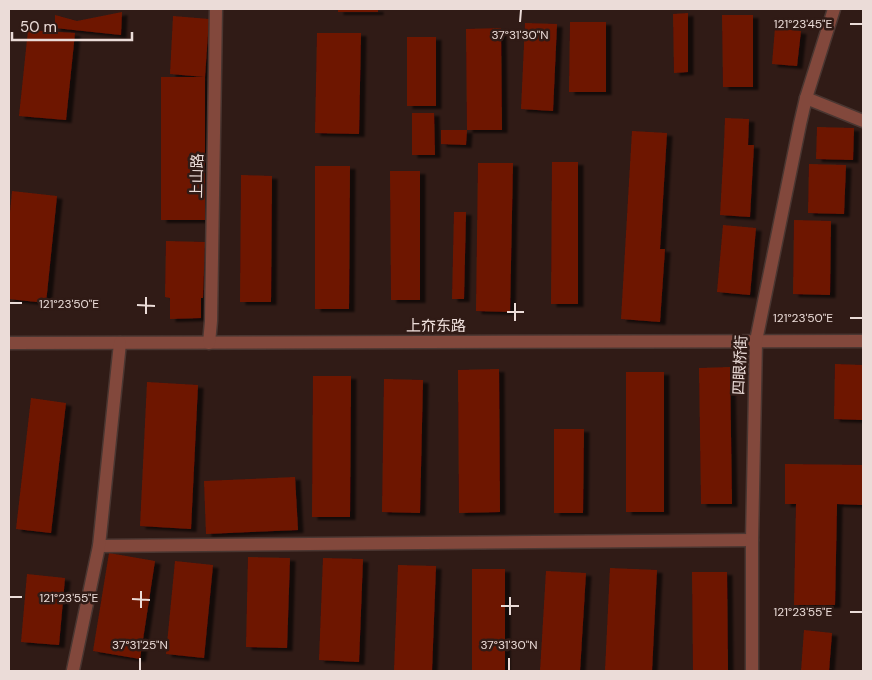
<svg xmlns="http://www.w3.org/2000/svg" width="872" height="680" font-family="'DM Sans','Noto Sans SC',sans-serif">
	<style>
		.building { fill: #6e1606; filter: url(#shadow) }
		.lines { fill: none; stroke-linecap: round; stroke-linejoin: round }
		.minor-casing { stroke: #4a3631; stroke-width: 15 }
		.tertiary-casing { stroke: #4a3631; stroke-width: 15 }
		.minor { stroke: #82483c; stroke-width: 12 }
		.tertiary { stroke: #82483c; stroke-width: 12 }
		.ticks { fill: none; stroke: #ebdcd8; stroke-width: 2 }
		.labels { text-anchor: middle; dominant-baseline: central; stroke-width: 5; stroke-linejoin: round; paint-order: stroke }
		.street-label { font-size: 15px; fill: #ebdcd8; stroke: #301b16 }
		.ticks-label { font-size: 12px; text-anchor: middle; fill: #ebdcd8; stroke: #301b16; stroke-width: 5; stroke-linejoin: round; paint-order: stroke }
	</style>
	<defs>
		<filter id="shadow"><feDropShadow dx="5.5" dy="3" stdDeviation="1" flood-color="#0009"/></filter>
	</defs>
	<rect width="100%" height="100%" fill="#301b16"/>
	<g class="building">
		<rect x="338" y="9" width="40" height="3"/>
		<path d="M122,12L121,35L55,28V15L77,21Z"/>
		<path d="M688,13V72L674,73L673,14Z"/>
		<path d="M722,15H753V87H723Z"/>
		<path d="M173,16L209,19L205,77L170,74Z"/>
		<path d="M570,22H606V92H569Z"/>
		<path d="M525,23L557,24L553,111L521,109Z"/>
		<path d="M501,28L502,130H467L466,29Z"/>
		<path d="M775,28L801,31L797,66L772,64Z"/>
		<path d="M28,30L75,33L66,120L19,116Z"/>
		<path d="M317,33H361L359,134L315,133Z"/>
		<rect x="407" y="37" width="29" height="69"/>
		<rect x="161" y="77" width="44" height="143"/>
		<path d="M412,113H434L435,155H412Z"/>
		<path d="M725,118L749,119L748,145H754L750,217L720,215L724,144Z"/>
		<path d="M817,127L854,128L853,160L816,159Z"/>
		<path d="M441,130H467L466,145L441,144Z"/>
		<path d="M632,131L667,133L660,249H665L660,322L621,319Z"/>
		<path d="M552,162H578V304H551Z"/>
		<path d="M478,163H513L510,312L476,311Z"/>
		<path d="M809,164L846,165L844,214L808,213Z"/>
		<path d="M315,166H350L349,309H315Z"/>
		<path d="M390,171H420V300H391Z"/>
		<path d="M241,175L272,176L271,302H240Z"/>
		<path d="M12,191L57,196L46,303L9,299V223Z"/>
		<path d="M454,212H466L464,299H452Z"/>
		<path d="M794,220L831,221L830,295L793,294Z"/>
		<path d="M723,225L756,228L750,295L717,292Z"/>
		<path d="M166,241L205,242L203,298H201V318L170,319V298L165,297Z"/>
		<path d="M835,364L863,365V420L834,419Z"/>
		<path d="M730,367L732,504H701L699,368Z"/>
		<path d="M499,369L500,512L459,513L458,370Z"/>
		<rect x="626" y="372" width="38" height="140"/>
		<path d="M313,376H351L350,517H312Z"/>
		<path d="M384,379L423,380L420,513L382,512Z"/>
		<path d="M147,382L198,385L191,529L140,526Z"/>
		<path d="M31,398L66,403L51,533L16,529Z"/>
		<path d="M554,429H584L583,513H554Z"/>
		<path d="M785,464L863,465V505L837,504L835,605H794L796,504H785Z"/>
		<path d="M295,477L298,530L206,534L204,481Z"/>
		<path d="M109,553L155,561L140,659L93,651Z"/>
		<path d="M248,557L290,558L287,648L246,647Z"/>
		<path d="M323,558L363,559L359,662L319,660Z"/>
		<path d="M175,561L213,565L204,658L166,654Z"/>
		<path d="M398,565L436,566L432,671H394Z"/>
		<path d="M610,568L657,570L652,671H605Z"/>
		<rect x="472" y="569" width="33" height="102"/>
		<path d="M546,571L586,573L580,671H540Z"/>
		<path d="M692,572H727L728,671H693Z"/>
		<path d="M27,574L65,578L59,645L21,642Z"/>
		<path d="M804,630L832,633L829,671H801Z"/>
	</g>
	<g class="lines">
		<g class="minor-casing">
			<g id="minor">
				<path d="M806,98L863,121"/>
				<path d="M9,343L863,341"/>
				<path d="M99,546L752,540"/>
				<path d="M73,670L99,546L120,343"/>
			</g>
		</g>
		<g class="tertiary-casing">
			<g id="tertiary">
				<path d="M209,343L211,321L216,9"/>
				<path d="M752,671V540L756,341L800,124L806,98L834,9"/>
			</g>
		</g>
		<use href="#minor" class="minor"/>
		<use href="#tertiary" class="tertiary"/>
	</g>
	<path class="ticks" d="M520,22L521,10M850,24H862M10,303H22M137,305L155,306M507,312H524M146,314V297M850,318H862M515,321V303M10,597H22M132,599L150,600M501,606H519M141,608V591M850,612H862M510,615V597M140,670V658M509,670V658"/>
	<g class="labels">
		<g class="street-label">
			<text transform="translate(197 176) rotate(-89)">上山路</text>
			<text x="436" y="326">上夼东路</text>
			<text transform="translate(740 365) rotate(-87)">四眼桥街</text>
		</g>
	</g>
	<g class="ticks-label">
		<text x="803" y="28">121°23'45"E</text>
		<text x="520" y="39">37°31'30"N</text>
		<text x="69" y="308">121°23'50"E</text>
		<text x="803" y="322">121°23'50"E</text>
		<text x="69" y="602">121°23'55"E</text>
		<text x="803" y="616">121°23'55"E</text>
		<text x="140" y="649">37°31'25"N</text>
		<text x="509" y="649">37°31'30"N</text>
	</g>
	<rect width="872" height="680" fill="none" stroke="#ebdcd8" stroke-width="20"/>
	<path d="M12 32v8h120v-8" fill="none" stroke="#ebdcd8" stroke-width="2.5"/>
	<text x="20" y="32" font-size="15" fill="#ebdcd8" stroke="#301b16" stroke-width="4" paint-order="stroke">50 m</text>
</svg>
